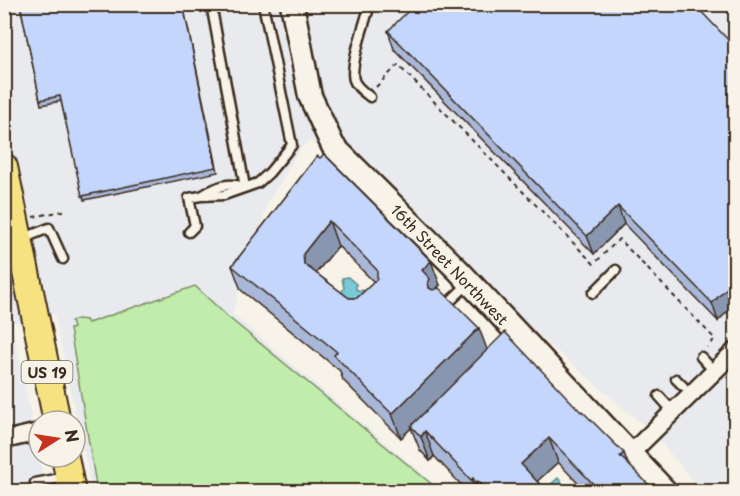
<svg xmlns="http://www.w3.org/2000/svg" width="740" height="496" font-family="'Playpen Sans',sans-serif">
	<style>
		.built { fill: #e8eaee }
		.green { fill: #c0edab; stroke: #7e8c64; stroke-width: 1.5 }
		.water { fill: #7ac9d6; stroke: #61898c; stroke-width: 1.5 }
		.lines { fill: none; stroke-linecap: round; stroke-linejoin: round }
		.lane-casing { stroke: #3b2a1e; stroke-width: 13 }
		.street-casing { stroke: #3b2a1e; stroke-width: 21 }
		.secondary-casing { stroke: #3b2a1e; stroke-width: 27 }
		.primary-casing { stroke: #3b2a1e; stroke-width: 30 }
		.path { stroke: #3b2a1e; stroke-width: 2; stroke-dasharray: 4.5 4.5; stroke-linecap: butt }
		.lane { stroke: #f7f3e8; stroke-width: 8 }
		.street { stroke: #f7f3e8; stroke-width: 16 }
		.secondary { stroke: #f7f3e8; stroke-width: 22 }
		.primary { stroke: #f6e281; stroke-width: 26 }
		.wall { fill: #a9b8d9; stroke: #3b2a1e; stroke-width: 1.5; fill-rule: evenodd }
		.shaded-wall { fill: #8996b0; stroke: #3b2a1e; stroke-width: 1.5 }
		.building { fill: #c4d6fc; stroke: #3b2a1e; stroke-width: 1.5; fill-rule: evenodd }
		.labels { text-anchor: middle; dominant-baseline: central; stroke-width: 4.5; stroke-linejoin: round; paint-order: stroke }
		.shield { fill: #f7f3e8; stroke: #73665b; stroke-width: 1.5 }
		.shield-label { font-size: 14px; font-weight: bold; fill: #3b2a1e }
		.street-label { font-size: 15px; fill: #3b2a1e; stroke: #f7f3e8 }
	</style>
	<rect width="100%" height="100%" fill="#f7f3e8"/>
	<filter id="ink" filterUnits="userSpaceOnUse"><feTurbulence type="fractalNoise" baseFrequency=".0167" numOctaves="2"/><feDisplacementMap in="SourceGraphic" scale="12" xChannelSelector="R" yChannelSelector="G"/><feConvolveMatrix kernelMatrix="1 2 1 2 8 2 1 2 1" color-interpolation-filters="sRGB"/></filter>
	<g filter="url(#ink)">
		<path class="built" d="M4,5H735V491H698L695,483L653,433L310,141L300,149L268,203L232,314L443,491H92L54,314L12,323L46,491H5Z"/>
		<path class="green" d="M195,286L228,317L440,491H97L70,329L73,328L71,321L77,319L86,320L88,323Z"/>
		<g class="water">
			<path d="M348,277L356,284V289L360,291L363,290L368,295L366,311L341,293L344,288L342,278Z"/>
			<path d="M558,478L570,491H552L548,487Z"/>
		</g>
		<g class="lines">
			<g class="lane-casing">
				<g id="lane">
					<path d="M211,4L245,187"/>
					<path d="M370,97C364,92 356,87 354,80C349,66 366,20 370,4"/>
					<path d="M203,195C218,186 228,182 244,187"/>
					<path d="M189,232L195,226L189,198L201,196L224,195L258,183L269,173L292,145L263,4"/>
					<path d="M22,239L49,228L63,259"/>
					<path d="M593,293L616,270"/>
					<path d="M444,307L469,283"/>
					<path d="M701,357L714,371"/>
					<path d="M676,379L683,386"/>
					<path d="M659,396L668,406H678"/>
					<path d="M35,483L66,477"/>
				</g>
			</g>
			<g class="street-casing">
				<g id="street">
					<path d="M4,440L39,432"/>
					<path d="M631,453L736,350"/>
				</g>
			</g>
			<g class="secondary-casing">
				<path id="secondary" d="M292,4L310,96L333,146L459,271L666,492"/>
			</g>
			<g class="primary-casing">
				<g id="primary">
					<path d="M4,167L57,421"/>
					<path d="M65,457L72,492"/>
				</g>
			</g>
			<g class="path">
				<path d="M376,87L398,65L594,264L619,239L715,339L707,347"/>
				<path d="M33,217L68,210"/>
			</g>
			<use href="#lane" class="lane"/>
			<use href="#street" class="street"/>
			<use href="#secondary" class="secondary"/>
			<use href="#primary" class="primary"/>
		</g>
		<g class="wall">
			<path d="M20,4H183L218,172L84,200L61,101L41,105L40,100Z"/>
			<path d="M694,4L718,321L624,224L594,254L394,49L388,31Z"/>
			<path d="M317,156L440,285L436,289L487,350L627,463L652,492H586L558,462L537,481L543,488L553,492H468L434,456L430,461L420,450L411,428L401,438L343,380L340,371L241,290L232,266ZM338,246L374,282L357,298H349L316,273Z"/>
		</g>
		<g class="shaded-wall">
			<path d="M618,206L624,224L594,254L587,236Z"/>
			<path d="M329,221L338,246L312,278L304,264L303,254Z"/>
			<path d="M431,261L440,285L434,291L437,307L422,270Z"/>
			<path d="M735,280V304L718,321L712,303Z"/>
			<path d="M479,328L488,352L411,426V428L401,438L392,414Z"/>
			<path d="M425,431L434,456L430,461L421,437Z"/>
			<path d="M549,438L558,462L530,488L521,464Z"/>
			<path d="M624,453L633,477L620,456Z"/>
			<path d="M4,458L6,463L12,492H10L4,467Z"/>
			<path d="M473,478L478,492H475L471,480Z"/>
			<path d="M478,481L482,492H479L476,483Z"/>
			<path d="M650,486L652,492H644Z"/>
		</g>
		<g class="building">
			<path d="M20,4H183L216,167L82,196L60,96L40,100Z"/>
			<path d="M415,4H694L735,47V280L712,303L618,206L587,236L388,31Z"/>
			<path d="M324,154L431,261L422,270L430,279L428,283L429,288L433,290L439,288L479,328L392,414L334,355L337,352L232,266L317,156L320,158ZM329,221L377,270V279L357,298H349L304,264L303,254Z"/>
			<path d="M505,332L581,412L582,411L624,453L620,456L650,486L644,492H601L549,438L521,464L543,488L547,485L553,492H488L478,481L476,483L473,478L471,480L425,431L421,437L411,426Z"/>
			<path d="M4,467L10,492H4Z"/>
		</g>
	</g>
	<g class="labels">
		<rect class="shield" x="21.5" y="361" width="51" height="22" rx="4.5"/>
		<g class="shield-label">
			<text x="47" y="372">US 19</text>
		</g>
		<g class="street-label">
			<text transform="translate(450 264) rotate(46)">16th Street Northwest</text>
		</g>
	</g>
	<rect width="740" height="496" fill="none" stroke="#f7f3e8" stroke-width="24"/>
	<rect x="12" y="12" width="716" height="472" fill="none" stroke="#3b2a1e" stroke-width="2" filter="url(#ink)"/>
	<g transform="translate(57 439) rotate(78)"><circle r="28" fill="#f7f3e8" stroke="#aca397" stroke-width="1.5"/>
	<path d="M0-4.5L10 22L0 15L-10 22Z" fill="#c8321e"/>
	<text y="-9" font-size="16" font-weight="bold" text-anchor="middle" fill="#3b2a1e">N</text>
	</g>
</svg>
